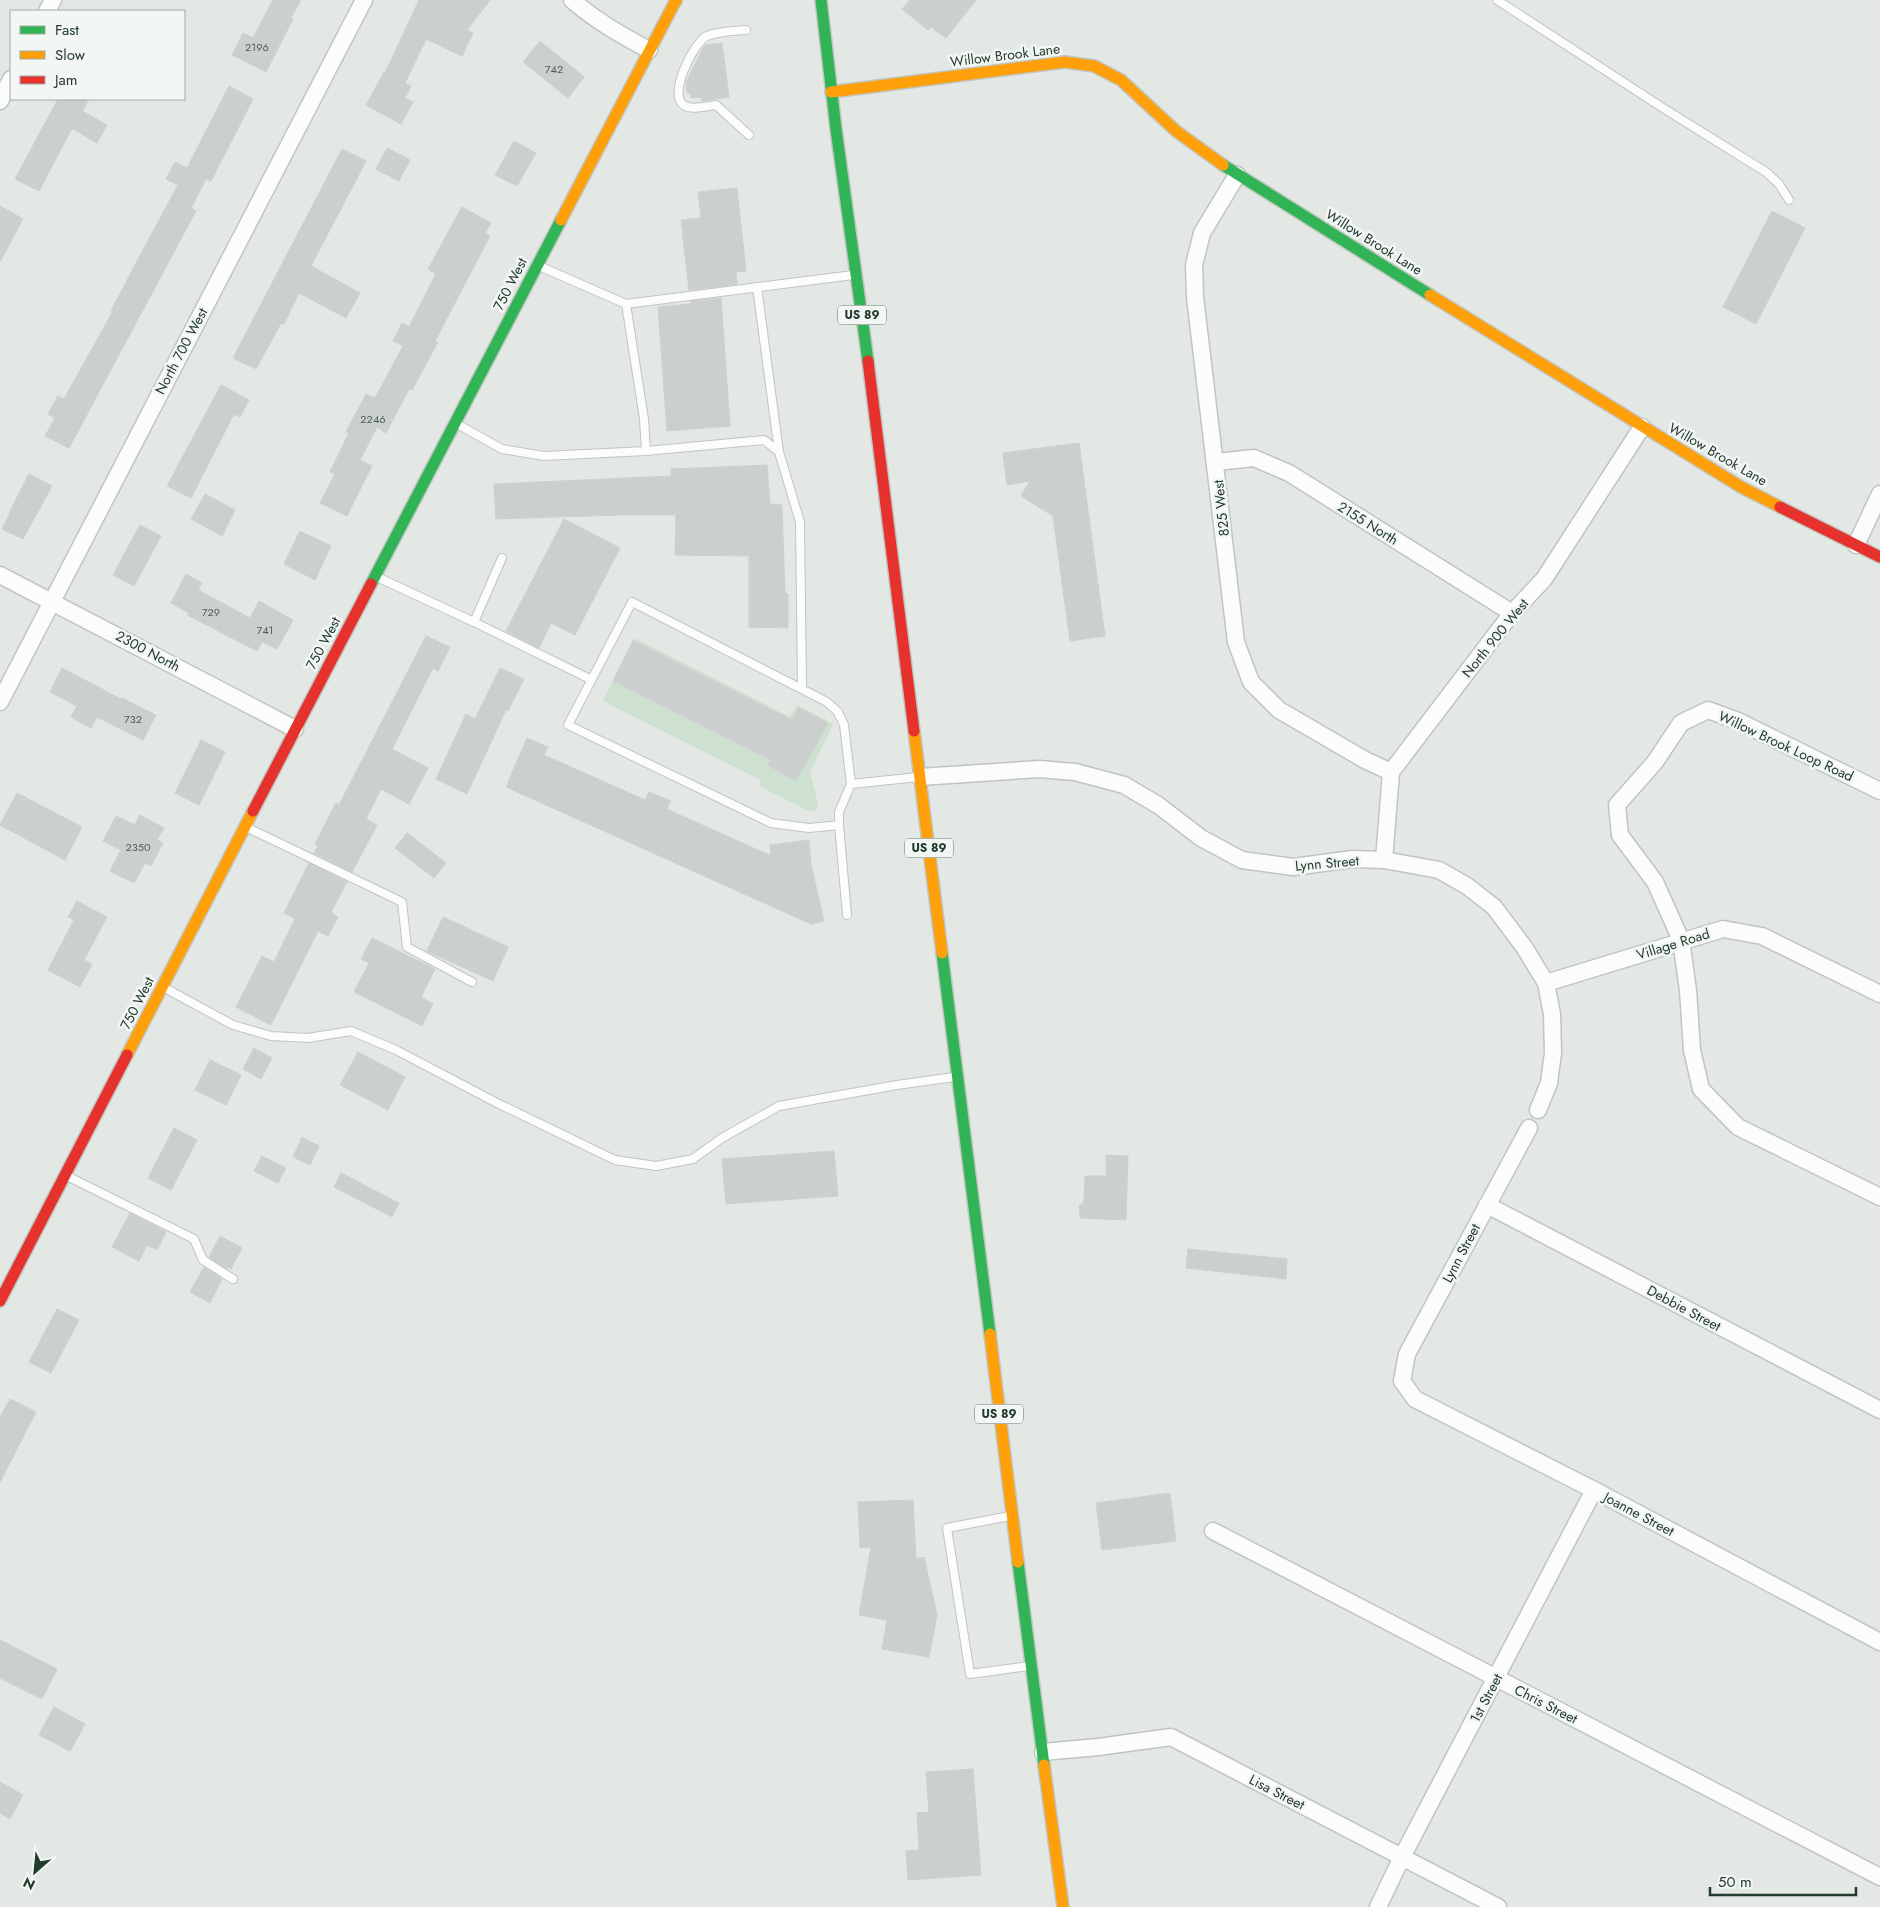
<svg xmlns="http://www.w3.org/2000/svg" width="1880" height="1907" font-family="Jost,sans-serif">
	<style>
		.green { fill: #cee0cf }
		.building { fill: #cbcfcd; stroke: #ccd1ce }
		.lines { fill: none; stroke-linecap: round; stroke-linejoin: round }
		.lane-casing { stroke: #c0c5c2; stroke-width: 10 }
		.street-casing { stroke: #c0c5c2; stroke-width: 19 }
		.fast-casing { stroke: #c0c6c2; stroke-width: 14 }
		.slow-casing { stroke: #c0c6c2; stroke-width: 14 }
		.jam-casing { stroke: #c0c6c2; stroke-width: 14 }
		.lane { stroke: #fbfcfb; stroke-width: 8 }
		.street { stroke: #fbfcfb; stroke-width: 16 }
		.fast { stroke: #30b455; stroke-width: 11 }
		.slow { stroke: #ff9f0a; stroke-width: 11 }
		.jam { stroke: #e5322d; stroke-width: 11 }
		.labels { text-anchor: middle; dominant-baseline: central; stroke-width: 5; stroke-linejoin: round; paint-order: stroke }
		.number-label { font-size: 11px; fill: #4e6057 }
		.shield { fill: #f2f7f3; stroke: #61736a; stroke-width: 1 }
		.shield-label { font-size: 12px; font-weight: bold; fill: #233a2f }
		.street-label { font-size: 14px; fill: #233a2f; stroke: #f2f7f3 }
	</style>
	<rect width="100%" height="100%" fill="#e3e8e5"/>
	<path class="green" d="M634,638L790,717L797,705L833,724L810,772L818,804L816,810L809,811L759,786L761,780L603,701Z"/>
	<g class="building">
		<path d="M273,0H301L291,18L293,19L266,72L232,55L243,33L253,38Z"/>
		<path d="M419,0H490L467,30L473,33L462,56L426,39L405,83L411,86L405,98L413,102L401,124L366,105L384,72L385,73Z"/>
		<path d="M910,0H976L946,38L931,27L928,30L902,9Z"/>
		<path d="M540,41L584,77L568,98L523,62Z"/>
		<path d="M722,43L729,97L702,101L701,97L691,98L690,93H687L686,82L703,48L705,45Z"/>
		<path d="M229,86L253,99L211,181L206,179L191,208L196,211L69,448L45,436L55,418L48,414L58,396L64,399L113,311H111L137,261L178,185L166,179L175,162L187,168Z"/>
		<path d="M58,99H89L82,111L107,125L97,143L73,129L71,130L39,191L15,179Z"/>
		<path d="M514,141L536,153L517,186L495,175Z"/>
		<path d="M387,148L410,160L399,181L376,169Z"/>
		<path d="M342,149L366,161L311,266L360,293L346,318L299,293L284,324L281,323L256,369L233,358Z"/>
		<path d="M737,188L746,271L736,272L737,284L689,290L681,220L701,218L698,192Z"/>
		<path d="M0,206L23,219L0,262Z"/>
		<path d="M462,207L491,223L485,233L490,236L435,341L438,342L412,390L409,389L386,433L377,427L360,460L372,466L347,516L320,503L335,474L330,472L349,433L346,432L366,394L375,398L403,346L393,341L402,323L409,327L436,274L428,269Z"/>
		<path d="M1772,211L1805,228L1756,324L1723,307Z"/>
		<path d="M721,298L730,426L667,431L658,307L691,304L690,301Z"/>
		<path d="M221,385L249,400L240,417L234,414L191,498L167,486Z"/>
		<path d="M1079,443L1105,636L1070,641L1053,516L1021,496L1030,481L1007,485L1003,453Z"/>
		<path d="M767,465L770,504L782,505L785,593L788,594V628L749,627V556L675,555L676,515H620L496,519L494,484L671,476V469Z"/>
		<path d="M29,474L52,486L23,539L2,529L10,513H9Z"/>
		<path d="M205,494L235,510L222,536L191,519Z"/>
		<path d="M564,519L620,548L575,635L551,623L539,648L506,631Z"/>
		<path d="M140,525L161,536L134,586L113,575Z"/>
		<path d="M300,531L331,546L315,580L284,564Z"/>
		<path d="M186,574L202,583L198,590L250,618L259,601L293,620L277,649L262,642L257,651L187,615L189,613L171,603Z"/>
		<path d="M426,636L450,647L438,671L433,668L392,749L428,768L409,804L381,789L366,819L377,825L352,872L314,853L318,846L315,844L336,803L339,805Z"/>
		<path d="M633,641L792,720L799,708L828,723L796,781L768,765L771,760L613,681Z"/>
		<path d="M62,668L121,699L122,698L156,715L143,740L97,717L91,728L71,717L77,706L50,692Z"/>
		<path d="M500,668L524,679L508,711L506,710L467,794L436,779L466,714L475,719Z"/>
		<path d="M527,738L548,747L544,755L645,800L649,792L671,801L667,809L771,856L770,845L809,840L811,865L824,921L811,924L506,787Z"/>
		<path d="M201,740L225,752L199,805L175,793Z"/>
		<path d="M17,793L82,827L65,860L0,825Z"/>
		<path d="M140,815L164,828L157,840L163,843L151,866L145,863L134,883L110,871L121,850L103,841L116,816L135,825Z"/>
		<path d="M407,833L446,863L434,878L395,848Z"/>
		<path d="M309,863L347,882L331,912L338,917L328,936L318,931L271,1025L236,1007L262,956L274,962L295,919L284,913Z"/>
		<path d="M77,901L107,917L84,960L92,964L80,987L48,970L74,920L68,917Z"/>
		<path d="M443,917L508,947L493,981L427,951Z"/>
		<path d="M372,938L435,969L421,997L433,1004L422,1026L354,992L369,963L361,959Z"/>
		<path d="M254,1048L272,1058L261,1079L243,1069Z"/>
		<path d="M358,1052L405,1077L388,1110L340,1085Z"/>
		<path d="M210,1060L241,1075L226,1105L195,1090Z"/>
		<path d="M174,1128L197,1140L171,1190L148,1178Z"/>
		<path d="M302,1137L319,1146L310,1165L293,1157Z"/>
		<path d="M834,1151L838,1196L726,1204L722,1159Z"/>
		<path d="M1106,1155L1128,1156L1126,1220L1080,1218L1079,1206L1084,1202L1085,1176H1106Z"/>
		<path d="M262,1156L286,1168L278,1183L254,1171Z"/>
		<path d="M341,1173L399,1203L392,1217L334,1187Z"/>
		<path d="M130,1213L166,1232L157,1250L147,1245L139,1261L112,1247Z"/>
		<path d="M220,1236L242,1248L231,1269L228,1267L227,1269L209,1257Z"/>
		<path d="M1188,1249L1287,1259L1286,1279L1186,1268Z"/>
		<path d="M204,1267L222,1279L210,1303L190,1292Z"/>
		<path d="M57,1309L79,1320L51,1373L29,1362Z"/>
		<path d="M10,1399L36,1412L0,1482V1417Z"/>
		<path d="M1170,1493L1176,1541L1102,1550L1096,1503Z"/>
		<path d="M913,1500L916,1559L924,1557L937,1615L929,1657L882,1649L887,1620L859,1615L871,1547L860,1548L858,1502Z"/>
		<path d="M0,1640L57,1669L42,1699L0,1678Z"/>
		<path d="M54,1707L85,1724L70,1751L39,1735Z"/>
		<path d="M973,1769L981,1875L908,1880L906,1851L919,1850L917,1813L929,1812L926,1772Z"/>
		<path d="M0,1782L23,1795L10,1819L0,1813Z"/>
	</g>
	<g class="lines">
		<g class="lane-casing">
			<g id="lane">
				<path d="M1497,0L1663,108L1766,172L1779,184L1789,200"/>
				<path d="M746,30C734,31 719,31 707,36C694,42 666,96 685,106C692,110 708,106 716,105L749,135"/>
				<path d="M757,287L779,452"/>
				<path d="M626,304L853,275"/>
				<path d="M457,424L502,449L544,456L646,451L644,419L626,304L539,266"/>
				<path d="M646,451L764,440L779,452L800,522L802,688"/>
				<path d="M377,577L474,622L590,679"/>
				<path d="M474,622L502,558"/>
				<path d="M851,784L844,725L838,712L827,702L632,602L568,725L771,823L809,828L839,825V812L851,784L918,777"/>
				<path d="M839,825L847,915"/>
				<path d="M246,827L402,902L407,947L472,982"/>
				<path d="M163,987L233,1025L271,1036L308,1038L351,1031L396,1050L497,1103L615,1160L656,1166L693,1159L722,1138L779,1106L897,1085L954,1077"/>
				<path d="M67,1176L194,1239L203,1260L233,1279"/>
				<path d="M1010,1516L947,1528L970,1674L1029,1666"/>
			</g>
		</g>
		<g class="street-casing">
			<g id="street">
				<path d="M572,0C596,21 621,35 649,50"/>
				<path d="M47,11L53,0"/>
				<path d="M0,101L11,79"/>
				<path d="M1237,175L1202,233L1194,265L1195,297L1236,642L1251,682L1279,710L1365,760L1391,772"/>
				<path d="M1216,462L1254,458L1289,473L1512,613"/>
				<path d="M1856,545L1880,494"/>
				<path d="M0,575L295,729"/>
				<path d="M0,702L364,0"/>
				<path d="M920,777L1039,769L1075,772L1124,785L1158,805L1201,838L1242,860L1293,867L1353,859L1384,860L1439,870L1467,886L1494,907L1524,947L1546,983L1552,1014L1553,1053L1549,1083L1538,1110"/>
				<path d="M1880,791L1738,721L1708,710L1681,723L1655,762L1617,805L1620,835L1655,882L1681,940L1688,990L1692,1050L1701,1089L1738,1127L1880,1197"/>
				<path d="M1384,860L1391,772L1512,613L1544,579L1642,427"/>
				<path d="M1546,983L1723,929L1762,936L1880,994"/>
				<path d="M1529,1128L1407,1354L1402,1381L1415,1399L1594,1490L1880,1642"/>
				<path d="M1487,1205L1880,1410"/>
				<path d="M1213,1531L1880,1877"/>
				<path d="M1043,1752L1098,1747L1171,1737L1498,1907"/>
				<path d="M1378,1907L1402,1857L1594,1490"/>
			</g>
		</g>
		<g class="fast-casing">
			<g id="fast">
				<path d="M821,0L836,129L868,361"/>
				<path d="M1223,165L1430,295"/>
				<path d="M371,584L561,220"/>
				<path d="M942,953L990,1334"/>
				<path d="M1018,1562L1044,1765"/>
			</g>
		</g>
		<g class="slow-casing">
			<g id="slow">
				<path d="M676,0V1"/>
				<path d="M831,92L1065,62L1094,66L1121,80L1176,131L1223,165"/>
				<path d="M561,220L676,0"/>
				<path d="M1430,295L1741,487L1780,507"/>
				<path d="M914,731L942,953"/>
				<path d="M127,1055L253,811"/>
				<path d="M990,1334L1018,1562"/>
				<path d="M1044,1765L1063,1907"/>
			</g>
		</g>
		<g class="jam-casing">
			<g id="jam">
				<path d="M868,361L914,731"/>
				<path d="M1780,507L1880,557"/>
				<path d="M253,811L371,584"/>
				<path d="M0,1301L127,1055"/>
			</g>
		</g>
		<use href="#lane" class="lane"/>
		<use href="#street" class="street"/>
		<use href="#fast" class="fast"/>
		<use href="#slow" class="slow"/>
		<use href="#jam" class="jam"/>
	</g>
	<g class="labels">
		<g class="number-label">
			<text x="257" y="47">2196</text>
			<text x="554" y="69">742</text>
			<text x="373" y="419">2246</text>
			<text x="211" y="612">729</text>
			<text x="265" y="630">741</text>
			<text x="133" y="719">732</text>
			<text x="138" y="847">2350</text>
		</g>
		<g class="shield">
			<rect x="838" y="305.5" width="48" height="19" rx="4"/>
			<rect x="905" y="838.5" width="48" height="19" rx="4"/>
			<rect x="975" y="1404.5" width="48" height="19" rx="4"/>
		</g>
		<g class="shield-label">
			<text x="862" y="315">US 89</text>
			<text x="929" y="848">US 89</text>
			<text x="999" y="1414">US 89</text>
		</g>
		<g class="street-label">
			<text transform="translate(1005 55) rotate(-7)">Willow Brook Lane</text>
			<text transform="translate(1374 242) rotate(32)">Willow Brook Lane</text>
			<text transform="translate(510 284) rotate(-63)">750 West</text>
			<text transform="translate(181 351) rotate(-62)">North 700 West</text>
			<text transform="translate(1718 454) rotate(30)">Willow Brook Lane</text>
			<text transform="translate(1221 508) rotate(-96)">825 West</text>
			<text transform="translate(1368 523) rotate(32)">2155 North</text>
			<text transform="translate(1495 638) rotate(-51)">North 900 West</text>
			<text transform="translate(323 643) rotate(-62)">750 West</text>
			<text transform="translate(148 651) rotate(28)">2300 North</text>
			<text transform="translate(1786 746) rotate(25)">Willow Brook Loop Road</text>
			<text transform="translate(1327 863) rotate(-5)">Lynn Street</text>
			<text transform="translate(1673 944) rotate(-17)">Village Road</text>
			<text transform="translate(137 1003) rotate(-63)">750 West</text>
			<text transform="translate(1461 1253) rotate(-62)">Lynn Street</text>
			<text transform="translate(1684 1308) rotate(28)">Debbie Street</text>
			<text transform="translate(1639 1514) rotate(28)">Joanne Street</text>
			<text transform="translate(1486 1698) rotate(-62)">1st Street</text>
			<text transform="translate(1546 1704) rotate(27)">Chris Street</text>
			<text transform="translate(1277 1792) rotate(27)">Lisa Street</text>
		</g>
	</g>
	<rect x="10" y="10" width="175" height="90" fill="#f2f7f3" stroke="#9faba5"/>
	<rect x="20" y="26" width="25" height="8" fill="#30b455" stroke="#9faba5"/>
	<text x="55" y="35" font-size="15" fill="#233a2f">Fast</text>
	<rect x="20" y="51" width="25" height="8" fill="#ff9f0a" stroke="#9faba5"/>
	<text x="55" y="60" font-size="15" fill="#233a2f">Slow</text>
	<rect x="20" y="76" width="25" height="8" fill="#e5322d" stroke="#9faba5"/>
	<text x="55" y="85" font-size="15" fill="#233a2f">Jam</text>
	<g transform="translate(35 1872) rotate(207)" stroke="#f2f7f3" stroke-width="4" paint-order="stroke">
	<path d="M0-4L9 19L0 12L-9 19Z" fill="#233a2f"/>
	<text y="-8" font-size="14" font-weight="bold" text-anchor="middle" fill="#233a2f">N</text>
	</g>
	<path d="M1710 1887v8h146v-8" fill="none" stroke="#233a2f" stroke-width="2.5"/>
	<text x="1718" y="1887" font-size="15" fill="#233a2f" stroke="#f2f7f3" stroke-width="4" paint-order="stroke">50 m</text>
</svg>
